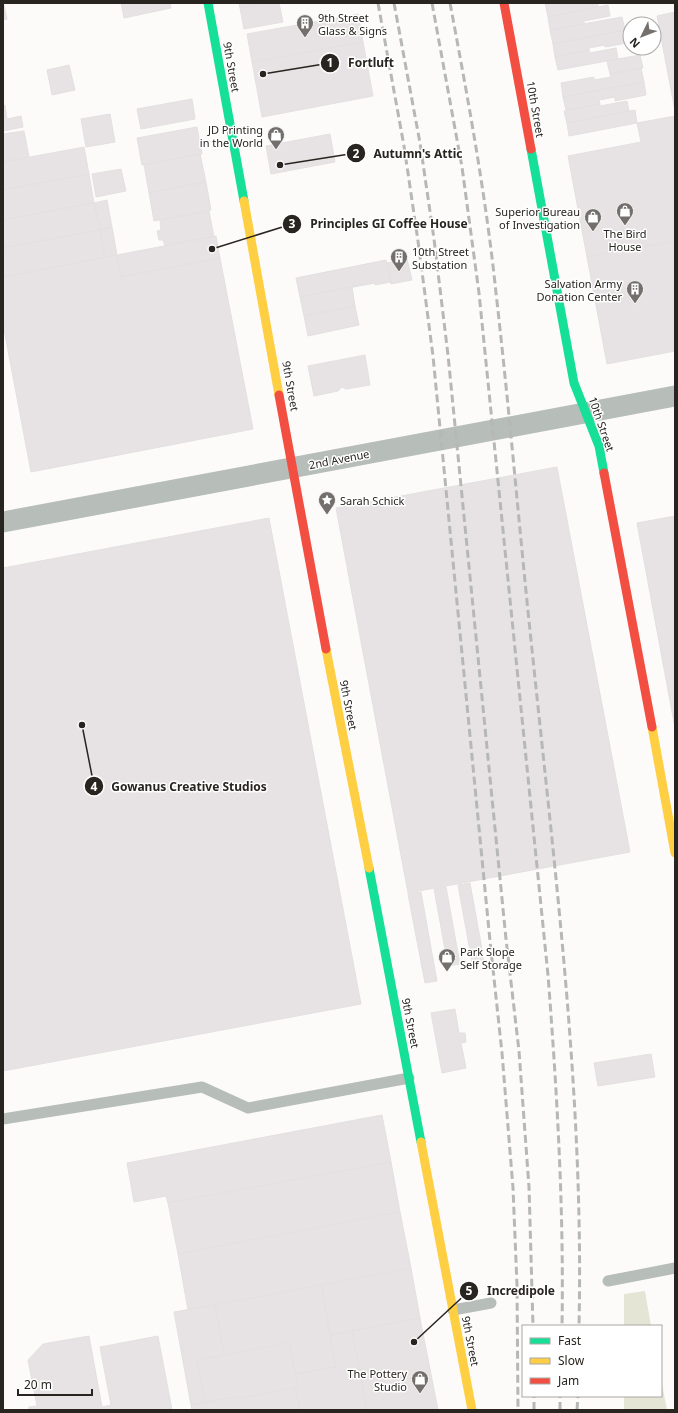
<svg xmlns="http://www.w3.org/2000/svg" width="678" height="1413" font-family="'Noto Sans',sans-serif">
	<style>
		.green { fill: #e4e5d5 }
		.building { fill: #e7e3e4; stroke: #e3e0e1 }
		.lines { fill: none; stroke-linecap: round; stroke-linejoin: round }
		.lane { stroke: #b7bdb9; stroke-width: 11 }
		.street { stroke: #b7bdb9; stroke-width: 21 }
		.fast { stroke: #16e098; stroke-width: 9 }
		.slow { stroke: #ffcf43; stroke-width: 9 }
		.jam { stroke: #f24e42; stroke-width: 9 }
		.rail { stroke: #b6b8b6; stroke-width: 3; stroke-dasharray: 8 4; stroke-linecap: butt }
		.labels { text-anchor: middle; dominant-baseline: central; stroke-width: 3; stroke-linejoin: round; paint-order: stroke }
		.poi-label { font-size: 11px; fill: #28241f; stroke: #fff; text-anchor: start }
		.street-label { font-size: 11px; fill: #28241f; stroke: #fff }
		.leader { fill: none; stroke: #28241f; stroke-width: 1.5 }
		.callout-dot { fill: #28241f; stroke: #fff; stroke-width: 1.5 }
		.mark-label { font-size: 12px; text-anchor: middle; font-weight: bold; fill: #fff }
		.callout-label { font-size: 12px; text-anchor: middle; font-weight: bold; fill: #28241f; stroke: #fff; stroke-width: 3; stroke-linejoin: round; paint-order: stroke }
	</style>
	<rect width="100%" height="100%" fill="#fcfbfa"/>
	<g class="green">
		<path d="M645,1291L651,1326H624V1294Z"/>
		<path d="M661,1379L667,1410H624V1396H661Z"/>
	</g>
	<g class="building">
		<path d="M121,3H170L171,8L124,18Z"/>
		<path d="M239,3H264L240,8Z"/>
		<path d="M264,3H279L283,22L244,29L240,8Z"/>
		<path d="M545,3H598V7L548,17Z"/>
		<path d="M4,5L7,19L3,20V6Z"/>
		<path d="M608,5L610,16L584,21V24L550,30L548,17Z"/>
		<path d="M675,12V111L657,16Z"/>
		<path d="M358,14L363,42L252,62L247,34Z"/>
		<path d="M622,17L625,30L553,44L550,30Z"/>
		<path d="M625,30L627,43L605,47V45L589,48V50L555,57L553,44Z"/>
		<path d="M363,42L373,96L262,117L252,62Z"/>
		<path d="M616,48L618,59L558,70L555,57L589,50L590,53Z"/>
		<path d="M640,55L643,68L610,74L607,61Z"/>
		<path d="M69,65L75,90L52,95L47,70Z"/>
		<path d="M641,68L644,82L563,97L561,83L594,77V80L611,77L610,74Z"/>
		<path d="M644,82L646,95L615,101V97L599,100L600,104L566,110L563,97Z"/>
		<path d="M192,99L195,119L141,129L137,109Z"/>
		<path d="M627,101L629,111L567,123L564,111L600,104V106Z"/>
		<path d="M5,105L7,119L21,116L23,127L3,131V106Z"/>
		<path d="M635,110L637,123L569,136L567,123Z"/>
		<path d="M110,114L115,142L86,147L81,119Z"/>
		<path d="M675,116V241L587,257L568,156L641,142L637,123Z"/>
		<path d="M197,127L202,154L142,165L137,138Z"/>
		<path d="M24,131L29,157L3,162V134Z"/>
		<path d="M330,134L335,162L271,174L266,146Z"/>
		<path d="M84,147L89,174L3,190V162Z"/>
		<path d="M200,154L206,182L149,193L144,165Z"/>
		<path d="M121,169L126,191L96,197L92,174Z"/>
		<path d="M89,174L94,203L3,220V190Z"/>
		<path d="M206,182L211,210L154,221L149,193Z"/>
		<path d="M107,200L112,227L100,230L94,203Z"/>
		<path d="M94,203L100,230L3,248V220Z"/>
		<path d="M209,211L214,237L165,246L163,240H159L157,231L161,230L160,220Z"/>
		<path d="M112,227L117,255L105,258L100,230Z"/>
		<path d="M100,230L105,258L3,277V248Z"/>
		<path d="M216,236L220,258L121,277L117,255Z"/>
		<path d="M675,241V351L607,364L587,257Z"/>
		<path d="M117,255L121,277L220,258L253,429L31,472L3,324V277Z"/>
		<path d="M407,259L412,280L391,284L387,263Z"/>
		<path d="M386,260L391,282L375,285V283L300,297L296,278Z"/>
		<path d="M352,287L355,306L304,316L300,297Z"/>
		<path d="M355,306L359,325L308,336L304,316Z"/>
		<path d="M365,355L370,385L346,389L342,387L338,391L314,396L308,366Z"/>
		<path d="M557,467L630,852L408,893L336,508Z"/>
		<path d="M675,516V728L637,523Z"/>
		<path d="M269,518L361,1004L3,1071V568Z"/>
		<path d="M470,883L484,960L472,962L458,885Z"/>
		<path d="M446,887L460,964L448,966L434,889Z"/>
		<path d="M421,892L437,981L425,983L408,894Z"/>
		<path d="M455,1009L459,1033H465L466,1042L461,1043L466,1068L442,1073L431,1013Z"/>
		<path d="M651,1054L655,1077L598,1086L594,1063Z"/>
		<path d="M382,1115L391,1162L168,1203L166,1196L134,1202L127,1163Z"/>
		<path d="M391,1162L400,1212L178,1254L168,1203Z"/>
		<path d="M400,1212L411,1268L188,1310L178,1254Z"/>
		<path d="M411,1268L420,1318L330,1335L321,1285Z"/>
		<path d="M321,1285L336,1367L295,1374L289,1343L224,1355L215,1305Z"/>
		<path d="M215,1305L224,1355L197,1360L205,1402L191,1405L174,1312Z"/>
		<path d="M420,1318L438,1410H367L352,1331Z"/>
		<path d="M352,1331L367,1410H300L295,1388L298,1387L295,1374L336,1367L330,1335Z"/>
		<path d="M89,1336L102,1407L111,1405L100,1347L158,1336L172,1410H29V1407L37,1406L28,1360L43,1344Z"/>
		<path d="M289,1343L298,1387L236,1399V1397L205,1402L197,1360Z"/>
		<path d="M295,1388L300,1410H192L191,1405L236,1397V1399Z"/>
	</g>
	<g class="lines">
		<g class="lane">
			<path d="M3,1119L202,1087L248,1108L409,1078"/>
			<path d="M608,1281L675,1268"/>
			<path d="M453,1310L491,1303"/>
		</g>
		<path class="street" d="M3,522L675,396"/>
		<g class="fast">
			<path d="M208,3L244,201"/>
			<path d="M531,149L574,383L599,446L604,473"/>
			<path d="M369,868L421,1142"/>
		</g>
		<g class="slow">
			<path d="M244,201L279,395"/>
			<path d="M326,649L369,868"/>
			<path d="M652,727L675,853"/>
			<path d="M421,1142L472,1410"/>
		</g>
		<g class="jam">
			<path d="M504,3L531,149"/>
			<path d="M279,395L326,649"/>
			<path d="M604,473L652,727"/>
		</g>
		<g class="rail">
			<path d="M378,3L404,146L418,241L433,356L490,941L502,1053L513,1188L517,1285L518,1410"/>
			<path d="M394,3L420,143L434,239L448,355L506,939L519,1051L529,1187L533,1326"/>
			<path d="M432,3L462,167L479,293L548,975C557,1092 564,1209 562,1326"/>
			<path d="M450,3C468,99 486,196 496,293C510,415 520,538 533,659C556,881 584,1103 579,1326"/>
			<path d="M534,1410V1396"/>
			<path d="M560,1410V1396"/>
			<path d="M577,1410L578,1396"/>
		</g>
	</g>
	<defs>
		<g id="building-pin" transform="scale(0.9)"><path d="M0 17L-7.5 6A9.5 9.5 0 1 1 7.5 6Z" fill="#726f6c" stroke="#fff"/><path d="M-4-6H4V6H1V3H-1V6H-4ZM-2.5-4.3h1.7v1.8h-1.7ZM.8-4.3h1.7v1.8H.8ZM-2.5-1h1.7V.8h-1.7ZM.8-1h1.7V.8H.8Z" fill="#fff"/></g>
		<g id="shop-pin" transform="scale(0.9)"><path d="M0 17L-7.5 6A9.5 9.5 0 1 1 7.5 6Z" fill="#726f6c" stroke="#fff"/><path d="M-5-2.5h2.3a2.7 3.5 0 0 1 5.4 0H5L5.5 6h-11ZM-1.5-2.5h3a1.5 2.3 0 0 0-3 0Z" fill="#fff"/></g>
		<g id="sight-pin" transform="scale(0.9)"><path d="M0 17L-7.5 6A9.5 9.5 0 1 1 7.5 6Z" fill="#726f6c" stroke="#fff"/><path d="M0-6L1.8-2.2L6-1.7L2.9 1.2L3.7 5.4L0 3.3L-3.7 5.4L-2.9 1.2L-6-1.7L-1.8-2.2Z" fill="#fff"/></g>
	</defs>
	<g fill-rule="evenodd">
		<use href="#building-pin" x="305" y="23"/>
		<use href="#shop-pin" x="276" y="135"/>
		<use href="#shop-pin" x="625" y="211"/>
		<use href="#shop-pin" x="593" y="217"/>
		<use href="#building-pin" x="399" y="257"/>
		<use href="#building-pin" x="635" y="289"/>
		<use href="#sight-pin" x="327" y="500"/>
		<use href="#shop-pin" x="447" y="957"/>
		<use href="#shop-pin" x="420" y="1379"/>
	</g>
	<g class="labels">
		<g class="poi-label">
			<text x="318" y="17">9th Street<tspan x="318" dy="13">Glass &amp; Signs</tspan></text>
			<text x="263" y="129" text-anchor="end">JD Printing<tspan x="263" dy="13">in the World</tspan></text>
			<text x="580" y="211" text-anchor="end">Superior Bureau<tspan x="580" dy="13">of Investigation</tspan></text>
			<text x="625" y="233" text-anchor="middle">The Bird<tspan x="625" dy="13">House</tspan></text>
			<text x="412" y="251">10th Street<tspan x="412" dy="13">Substation</tspan></text>
			<text x="622" y="283" text-anchor="end">Salvation Army<tspan x="622" dy="13">Donation Center</tspan></text>
			<text x="340" y="500">Sarah Schick</text>
			<text x="460" y="951">Park Slope<tspan x="460" dy="13">Self Storage</tspan></text>
			<text x="407" y="1373" text-anchor="end">The Pottery<tspan x="407" dy="13">Studio</tspan></text>
		</g>
		<g class="street-label">
			<text transform="translate(232 67) rotate(80)">9th Street</text>
			<text transform="translate(536 109) rotate(80)">10th Street</text>
			<text transform="translate(291 386) rotate(80)">9th Street</text>
			<text transform="translate(602 424) rotate(71)">10th Street</text>
			<text transform="translate(339 459) rotate(-11)">2nd Avenue</text>
			<text transform="translate(349 705) rotate(79)">9th Street</text>
			<text transform="translate(411 1023) rotate(79)">9th Street</text>
			<text transform="translate(471 1341) rotate(79)">9th Street</text>
		</g>
	</g>
	<path class="leader" d="M263 74L330 63M280 165L356 153M212 249L292 224M82 725L94 786M414 1342L469 1291"/>
	<g class="callout-dot">
		<circle cx="263" cy="74" r="4"/>
		<circle cx="280" cy="165" r="4"/>
		<circle cx="212" cy="249" r="4"/>
		<circle cx="82" cy="725" r="4"/>
		<circle cx="414" cy="1342" r="4"/>
		<circle cx="330" cy="63" r="10"/>
		<circle cx="356" cy="153" r="10"/>
		<circle cx="292" cy="224" r="10"/>
		<circle cx="94" cy="786" r="10"/>
		<circle cx="469" cy="1291" r="10"/>
	</g>
	<g class="mark-label">
		<text x="330" y="67">1</text>
		<text x="356" y="158">2</text>
		<text x="292" y="228">3</text>
		<text x="94" y="791">4</text>
		<text x="469" y="1295">5</text>
	</g>
	<g class="callout-label">
		<text x="371" y="67">Fortluft</text>
		<text x="418" y="158">Autumn's Attic</text>
		<text x="389" y="228">Principles GI Coffee House</text>
		<text x="189" y="791">Gowanus Creative Studios</text>
		<text x="521" y="1295">Incredipole</text>
	</g>
	<rect width="678" height="1413" fill="none" stroke="#28241f" stroke-width="8"/>
	<rect x="522" y="1325" width="140" height="72" fill="#ffffff" stroke="#a9a7a5"/>
	<rect x="530" y="1338" width="20" height="6" fill="#16e098" stroke="#a9a7a5"/>
	<text x="558" y="1345" font-size="12" fill="#28241f">Fast</text>
	<rect x="530" y="1358" width="20" height="6" fill="#ffcf43" stroke="#a9a7a5"/>
	<text x="558" y="1365" font-size="12" fill="#28241f">Slow</text>
	<rect x="530" y="1378" width="20" height="6" fill="#f24e42" stroke="#a9a7a5"/>
	<text x="558" y="1385" font-size="12" fill="#28241f">Jam</text>
	<g transform="translate(642 36) rotate(227)"><circle r="19" fill="#ffffff" stroke="#a9a7a5"/>
	<path d="M0-3L7 15L0 10L-7 15Z" fill="#726f6c"/>
	<text y="-6" font-size="11" font-weight="bold" text-anchor="middle" fill="#28241f">N</text>
	</g>
	<path d="M18 1389v6h74v-6" fill="none" stroke="#28241f" stroke-width="2"/>
	<text x="24" y="1389" font-size="12" fill="#28241f" stroke="#ffffff" stroke-width="3" paint-order="stroke">20 m</text>
</svg>
